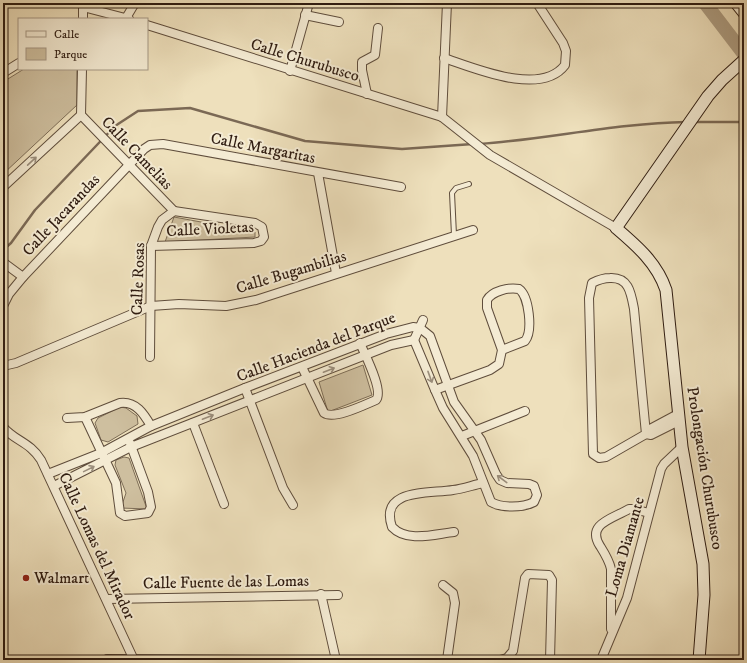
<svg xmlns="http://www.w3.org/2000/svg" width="747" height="663" font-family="'IM FELL DW Pica',serif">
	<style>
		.green { fill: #cebf9f; stroke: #7e6e58 }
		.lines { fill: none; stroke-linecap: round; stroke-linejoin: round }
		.stream { stroke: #7b6955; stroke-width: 2.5 }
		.river { stroke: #ad9d82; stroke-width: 14 }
		.lane-casing { stroke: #5f4d3c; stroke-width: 6 }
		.street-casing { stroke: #5f4d3c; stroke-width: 10 }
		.secondary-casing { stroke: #2f1c11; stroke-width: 13 }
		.lane { stroke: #f4ebd3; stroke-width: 4 }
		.street { stroke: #f4ebd3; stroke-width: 8 }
		.secondary { stroke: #f4ebd3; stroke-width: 11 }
		.oneway { stroke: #9b8e7c }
		.poi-dot { fill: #8f2418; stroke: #f4ebd3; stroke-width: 1.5 }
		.labels { text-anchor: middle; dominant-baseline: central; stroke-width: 4; stroke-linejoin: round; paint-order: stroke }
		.street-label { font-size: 16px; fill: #2f1c11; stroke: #f4ebd3 }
		.poi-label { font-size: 16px; fill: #2f1c11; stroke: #f4ebd3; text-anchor: start }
	</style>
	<rect width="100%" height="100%" fill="#eee0bc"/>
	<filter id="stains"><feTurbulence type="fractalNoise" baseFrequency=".005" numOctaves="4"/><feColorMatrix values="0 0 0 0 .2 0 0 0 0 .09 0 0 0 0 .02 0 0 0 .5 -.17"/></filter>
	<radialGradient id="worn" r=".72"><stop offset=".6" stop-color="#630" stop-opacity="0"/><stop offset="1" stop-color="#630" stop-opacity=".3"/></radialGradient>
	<g class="green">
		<path d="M24,69H77V105L3,174V82Z"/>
		<path d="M174,217L255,232V237L165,242Z"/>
		<path d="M363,365L372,395L328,412L319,382Z"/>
		<path d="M120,407L126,408L137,416L138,424L108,442L101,440L95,423L98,418Z"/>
		<path d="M124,457L129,458L147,509L121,508L126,493L115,465L116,460Z"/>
	</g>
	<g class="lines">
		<g class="stream">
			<path d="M695,122H744"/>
			<path d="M480,144C549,139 617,123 686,122"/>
			<path d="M3,250L11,243L35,210L115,126L138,111L190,108L305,141L402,149L473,144"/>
		</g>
		<path class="river" d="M705,3L744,54"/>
		<g class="lane-casing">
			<path id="lane" d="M454,235L452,193L456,188L469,184"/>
		</g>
		<g class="street-casing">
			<g id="street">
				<path d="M83,7L129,19"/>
				<path d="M305,15L339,22"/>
				<path d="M126,18L135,3"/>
				<path d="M83,19V3"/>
				<path d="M147,25L442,117L490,155L616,228"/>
				<path d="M444,58C474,68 541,97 565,65L566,51L563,43L537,3"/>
				<path d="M290,71L309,3"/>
				<path d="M3,73L19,63"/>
				<path d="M367,94L362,70V62L375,55L378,28"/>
				<path d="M81,115L174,211"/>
				<path d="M81,115L82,69"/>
				<path d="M442,117L447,3"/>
				<path d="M318,173L336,273"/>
				<path d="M3,187L81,115"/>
				<path d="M151,246L254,243L261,241L264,237L262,227L255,223L174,211"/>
				<path d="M4,263L23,277"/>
				<path d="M3,306L9,294L23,277L144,149L150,145L163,144L401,187"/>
				<path d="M414,340L423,320"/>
				<path d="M150,357L151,246L158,227L162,220L174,211"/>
				<path d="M3,366L16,363L151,306L179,304L226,306L256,300L473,230"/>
				<path d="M302,367L324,413C334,420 364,405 376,400C384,391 365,355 360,343"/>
				<path d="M245,388L283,488L293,505"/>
				<path d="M435,390L490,370L499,364L502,350L487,308V300C492,291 509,287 519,289C529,296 533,331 525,341L502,350"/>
				<path d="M85,417L116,483L120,513L125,516L148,513L151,507L148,492L130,443"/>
				<path d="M67,418L85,417L120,403C136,401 144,414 151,426"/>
				<path d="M193,423L224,504"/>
				<path d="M3,427C15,441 30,442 41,460L134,660"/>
				<path d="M646,434L634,309C631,293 629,277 610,278C603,278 598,280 592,283L589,298L593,454L599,458L606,457L646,434L650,429L678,414"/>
				<path d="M646,434L651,435L679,421"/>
				<path d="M462,436L525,411"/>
				<path d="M48,474L101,453L151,426L245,388L386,334L413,327L420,328L430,336L454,402L481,440L496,474L500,480L507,483L529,484L534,486L537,495L534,502C523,508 501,508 491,502L473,456L443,408L435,390L414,340L391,345L131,447L54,486"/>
				<path d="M454,532C435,534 407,543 392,527C379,488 429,494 453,490C463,489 473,485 483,483"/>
				<path d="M443,585L453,593L455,603L447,660"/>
				<path d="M321,594L336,660"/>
				<path d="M107,599L338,595"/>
				<path d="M611,629V569C609,560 605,554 600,546C586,524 612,519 629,509H634L649,513"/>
				<path d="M107,659L267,660"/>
				<path d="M500,660L507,658L513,651L525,578L528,574L549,575L552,580L550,660"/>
				<path d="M601,660L627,598L661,469L664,464L682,447"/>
			</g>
		</g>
		<g class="secondary-casing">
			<g id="secondary">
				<path d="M736,3L744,13"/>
				<path d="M699,660L704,595L703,564L682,447L666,290C657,263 637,246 616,228L708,96L722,80L744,60"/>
			</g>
		</g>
		<use href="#lane" class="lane"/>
		<use href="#street" class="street"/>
		<use href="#secondary" class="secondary"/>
	</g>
	<defs><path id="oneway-shaft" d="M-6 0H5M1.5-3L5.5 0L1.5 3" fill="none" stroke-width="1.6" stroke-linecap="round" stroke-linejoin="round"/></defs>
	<g class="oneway">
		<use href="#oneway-shaft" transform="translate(32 161) rotate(-43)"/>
		<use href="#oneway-shaft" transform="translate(329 370) rotate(-21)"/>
		<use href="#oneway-shaft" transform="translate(430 377) rotate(70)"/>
		<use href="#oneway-shaft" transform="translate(208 417) rotate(-21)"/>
		<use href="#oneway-shaft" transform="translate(89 469) rotate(-26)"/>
		<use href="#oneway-shaft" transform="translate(502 479) rotate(-143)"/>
	</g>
	<circle class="poi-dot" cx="26" cy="578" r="4"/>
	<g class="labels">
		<g class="street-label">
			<text transform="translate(305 60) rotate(17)">Calle Churubusco</text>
			<text transform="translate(263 148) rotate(11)">Calle Margaritas</text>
			<text transform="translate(137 153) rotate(46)">Calle Camelias</text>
			<text transform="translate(61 215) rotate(-47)">Calle Jacarandas</text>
			<text transform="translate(210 229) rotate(-3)">Calle Violetas</text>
			<text transform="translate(291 272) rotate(-17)">Calle Bugambilias</text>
			<text transform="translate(138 279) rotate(-88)">Calle Rosas</text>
			<text transform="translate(316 347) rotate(-21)">Calle Hacienda del Parque</text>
			<text transform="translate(705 468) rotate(81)">Prolongación Churubusco</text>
			<text transform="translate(97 546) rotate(65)">Calle Lomas del Mirador</text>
			<text transform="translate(625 547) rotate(-74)">Loma Diamante</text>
			<text transform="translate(226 582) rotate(-1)">Calle Fuente de las Lomas</text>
		</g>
		<g class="poi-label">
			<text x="34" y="578">Walmart</text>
		</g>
	</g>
	<rect width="747" height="663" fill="none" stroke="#eee0bc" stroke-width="16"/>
	<rect x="4" y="4" width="739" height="655" fill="none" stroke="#2f1c11" stroke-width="2"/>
	<rect x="8" y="8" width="731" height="647" fill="none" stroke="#2f1c11"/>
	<rect x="18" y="18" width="130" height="52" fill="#f4ebd3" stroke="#a59885"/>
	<rect x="26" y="31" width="20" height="6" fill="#f4ebd3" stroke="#a59885"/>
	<text x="54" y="38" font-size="12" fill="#2f1c11">Calle</text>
	<rect x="26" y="48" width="20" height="12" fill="#cebf9f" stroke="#a59885"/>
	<text x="54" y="58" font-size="12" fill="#2f1c11">Parque</text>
	<rect width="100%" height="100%" filter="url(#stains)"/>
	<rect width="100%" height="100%" fill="url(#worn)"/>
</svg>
